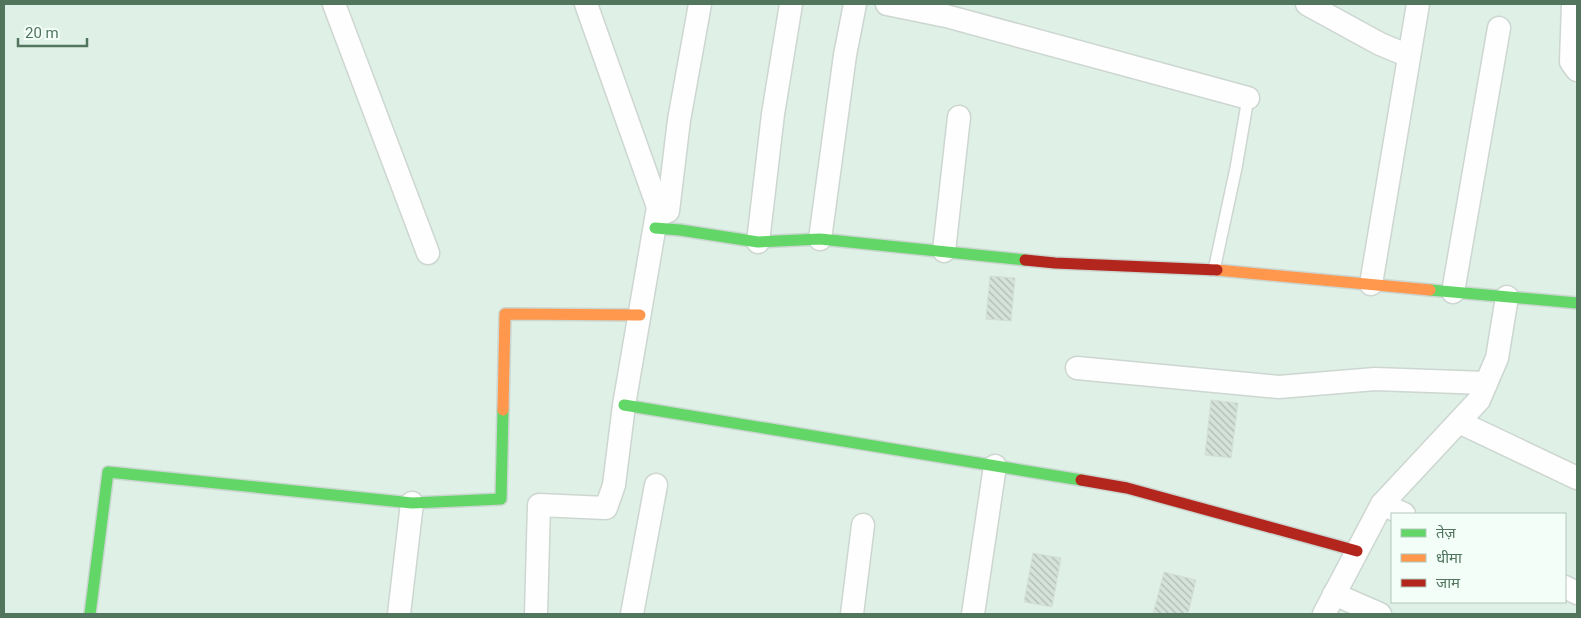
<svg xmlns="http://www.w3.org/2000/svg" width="1581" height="618" font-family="Roboto,'Noto Sans Devanagari',sans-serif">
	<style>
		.residential { fill: #dff0e7; fill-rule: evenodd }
		.building { fill: url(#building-back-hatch); stroke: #d3e0d8 }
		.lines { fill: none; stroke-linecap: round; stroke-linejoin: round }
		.lane-casing { stroke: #cdd6d1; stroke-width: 14 }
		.street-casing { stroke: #cdd6d1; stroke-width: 25 }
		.fast-casing { stroke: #cbd6d0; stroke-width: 14 }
		.slow-casing { stroke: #cbd6d0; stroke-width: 14 }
		.jam-casing { stroke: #cbd6d0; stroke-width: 14 }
		.lane { stroke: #fdfefd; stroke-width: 11 }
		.street { stroke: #fdfefd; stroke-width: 22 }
		.fast { stroke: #63d668; stroke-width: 11 }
		.slow { stroke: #ff974d; stroke-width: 11 }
		.jam { stroke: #b3261e; stroke-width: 11 }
	</style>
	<defs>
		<pattern id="building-back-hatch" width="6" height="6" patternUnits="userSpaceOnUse" patternTransform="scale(1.25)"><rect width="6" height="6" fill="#d5e2da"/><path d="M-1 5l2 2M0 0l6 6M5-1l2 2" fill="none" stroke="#afbcb4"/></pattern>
	</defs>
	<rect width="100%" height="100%" fill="#f0f8f4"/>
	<path class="residential" d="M4,4H1577V614H4ZM1392,514H1565V602H1392Z"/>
	<g class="building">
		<path d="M990,276L1015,278L1011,321L986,319Z"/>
		<path d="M1211,400L1238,403L1231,458L1205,455Z"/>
		<path d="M1033,553L1061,558L1052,607L1024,602Z"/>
		<path d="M1164,572L1196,580L1188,614H1153Z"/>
	</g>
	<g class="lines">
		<g class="lane-casing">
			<path id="lane" d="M1214,270L1236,168L1248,98"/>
		</g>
		<g class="street-casing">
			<g id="street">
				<path d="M334,4L428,253"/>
				<path d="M887,4L946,16L1248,98"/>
				<path d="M1307,4L1380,44L1409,56"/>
				<path d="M1573,4L1571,62L1577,70"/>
				<path d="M657,216L668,211L679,120L700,4"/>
				<path d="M820,239L845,55L855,4"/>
				<path d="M758,242L773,114L791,4"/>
				<path d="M944,251L959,117"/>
				<path d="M1371,284L1418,4"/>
				<path d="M1453,292L1499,28"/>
				<path d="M1077,368L1279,387L1375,379L1486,383"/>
				<path d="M1459,422L1577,478"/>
				<path d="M1382,504L1404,514"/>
				<path d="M1565,587L1577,593"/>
				<path d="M1334,594L1380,614"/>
				<path d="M399,614L412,503"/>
				<path d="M536,614L539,505L606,508L614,485L624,405L658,207L586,4"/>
				<path d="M632,614L656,485"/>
				<path d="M852,614L863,525"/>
				<path d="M973,614L995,466"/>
				<path d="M1324,614L1382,504L1479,400L1497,358L1507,297"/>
			</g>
		</g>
		<g class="fast-casing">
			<g id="fast">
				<path d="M655,228L680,230L758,242L820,239L1025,260"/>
				<path d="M1430,290L1577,303"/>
				<path d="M624,405L1081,480"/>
				<path d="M90,614L108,472L412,503L501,499L503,410"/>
			</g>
		</g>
		<g class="slow-casing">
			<g id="slow">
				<path d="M1217,270L1430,290"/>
				<path d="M503,410L505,314L640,315"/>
			</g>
		</g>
		<g class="jam-casing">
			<g id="jam">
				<path d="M1025,260L1055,263L1217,270"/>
				<path d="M1081,480L1127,488L1357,551"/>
			</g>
		</g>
		<use href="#lane" class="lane"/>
		<use href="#street" class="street"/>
		<use href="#fast" class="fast"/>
		<use href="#slow" class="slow"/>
		<use href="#jam" class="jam"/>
	</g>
	<rect width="1581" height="618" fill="none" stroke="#51755d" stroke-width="10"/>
	<rect x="1391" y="513" width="175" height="90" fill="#f3fef9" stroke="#b2c7bb"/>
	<rect x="1401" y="529" width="25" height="8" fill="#63d668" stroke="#b2c7bb"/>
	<text x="1436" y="538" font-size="15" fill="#51755d">तेज़</text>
	<rect x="1401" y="554" width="25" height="8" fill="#ff974d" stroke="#b2c7bb"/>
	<text x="1436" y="563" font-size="15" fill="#51755d">धीमा</text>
	<rect x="1401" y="579" width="25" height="8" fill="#b3261e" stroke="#b2c7bb"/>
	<text x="1436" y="588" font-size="15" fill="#51755d">जाम</text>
	<path d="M18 38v8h69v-8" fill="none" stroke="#51755d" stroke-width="2.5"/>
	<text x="25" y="38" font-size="15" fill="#51755d" stroke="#f3fef9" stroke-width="4" paint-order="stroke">20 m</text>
</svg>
